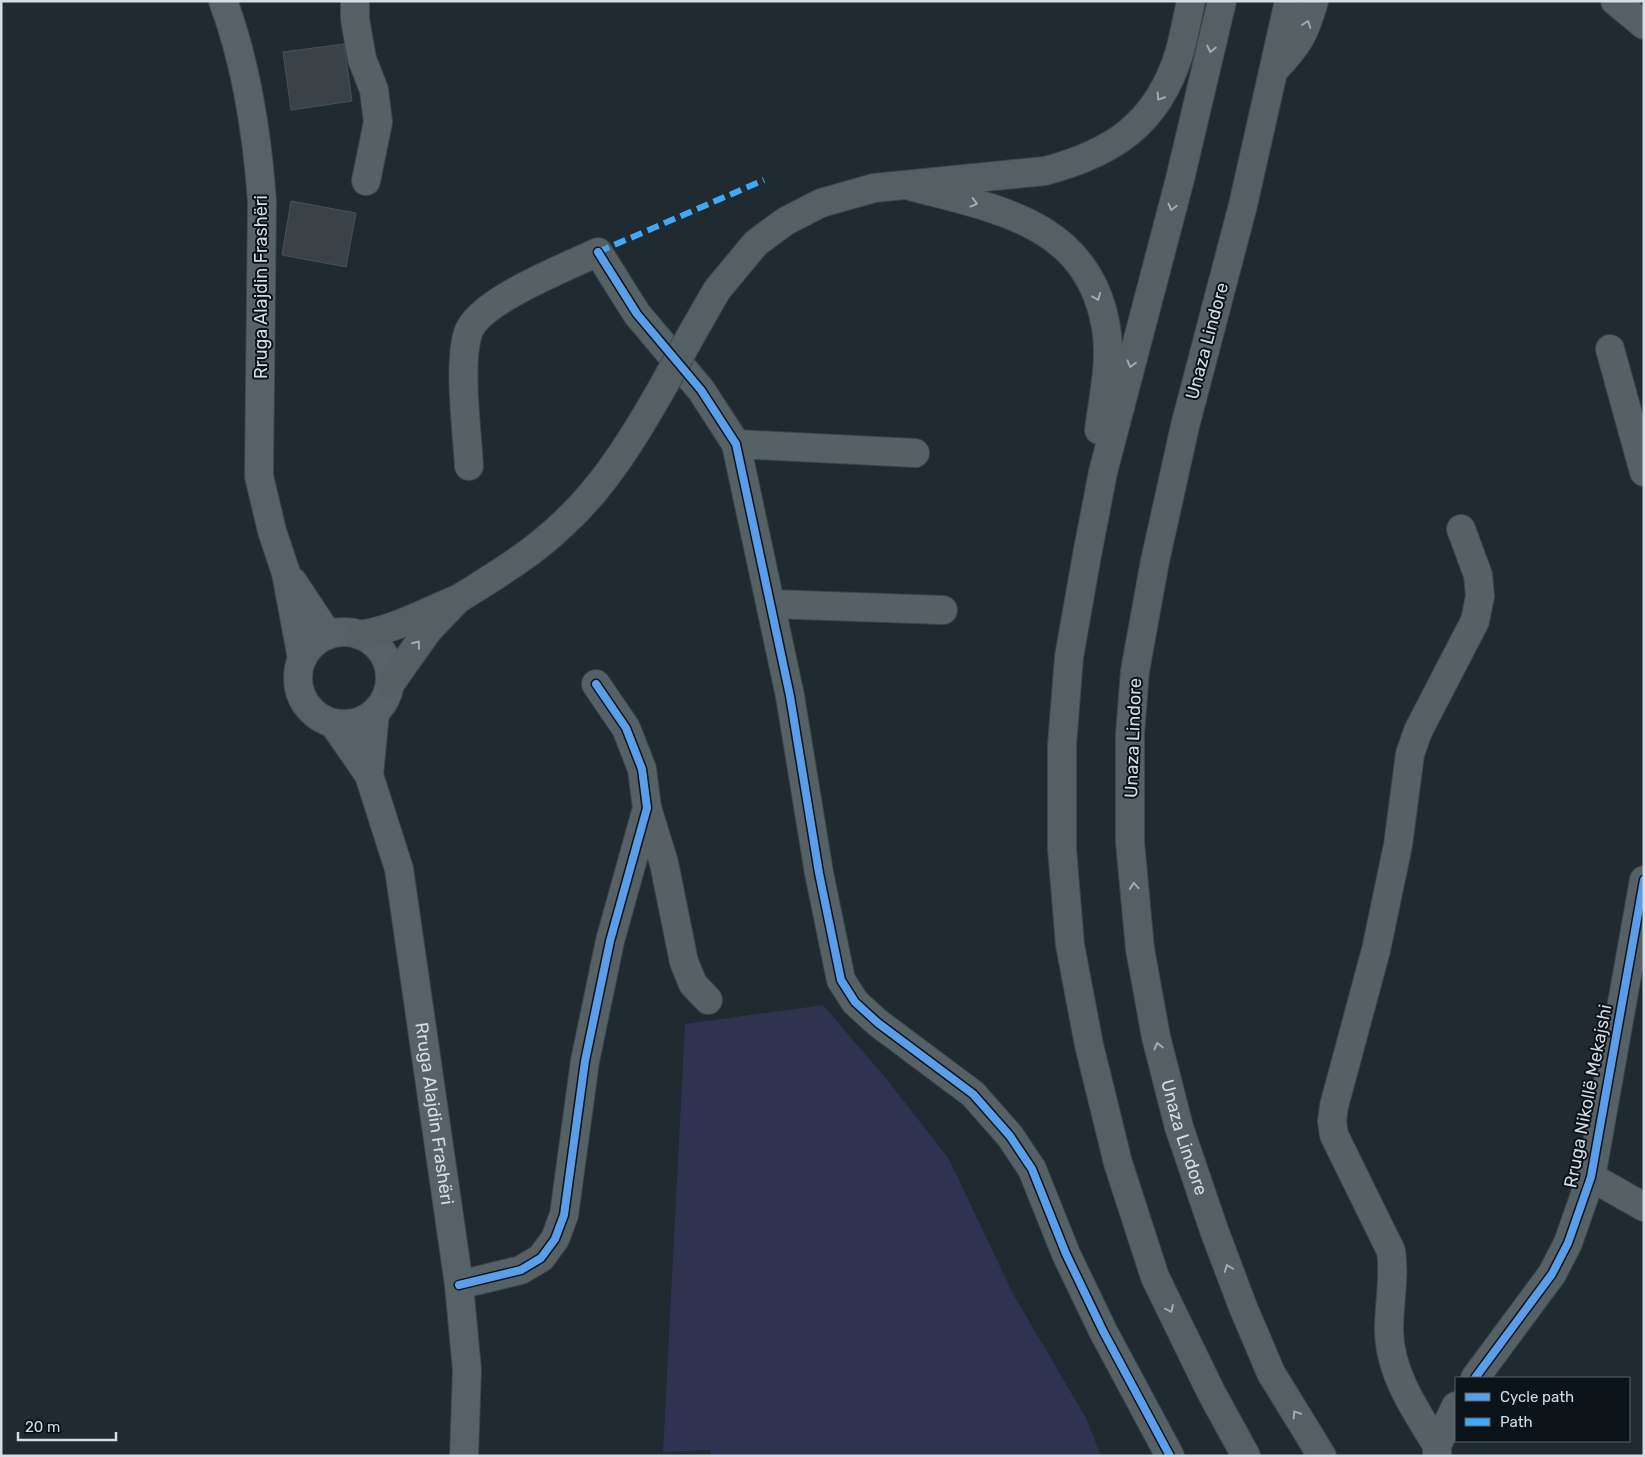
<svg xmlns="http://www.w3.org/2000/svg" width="1645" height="1457" font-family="Rubik,sans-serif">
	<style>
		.green { fill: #303350 }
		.building { fill: #3a4147; stroke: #4a5259 }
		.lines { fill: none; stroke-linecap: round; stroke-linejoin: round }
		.minor-casing { stroke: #3d464c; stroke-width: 30 }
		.major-casing { stroke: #3d464c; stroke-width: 30 }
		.highway-casing { stroke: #3d464c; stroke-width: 30 }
		.minor { stroke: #566166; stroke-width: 28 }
		.major { stroke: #556268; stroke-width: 28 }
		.highway { stroke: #556064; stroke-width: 28 }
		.highway-bridge-casing { stroke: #3d464c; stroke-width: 30; stroke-linecap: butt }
		.highway-bridge { stroke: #556064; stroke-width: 28 }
		.quiet { stroke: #3fa9f5; stroke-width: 6; stroke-dasharray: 12 6; stroke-linecap: butt }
		.cycleway-casing { stroke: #0b1319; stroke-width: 11 }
		.cycleway { stroke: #5a9eea; stroke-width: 8 }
		.oneway { stroke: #a0abb2 }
		.labels { text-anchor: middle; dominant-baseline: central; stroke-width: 4; stroke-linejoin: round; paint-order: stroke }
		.street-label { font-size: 18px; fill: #d2dde6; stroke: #0b1319 }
	</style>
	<rect width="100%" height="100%" fill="#1f2a31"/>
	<path class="green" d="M823,1005L888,1081L949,1159L1013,1294L1086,1418L1101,1456H710L711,1450L663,1452L685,1024Z"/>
	<g class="building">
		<path d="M344,44L352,101L291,110L283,52Z"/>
		<path d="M291,201L356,213L346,267L282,255Z"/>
	</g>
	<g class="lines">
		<g class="minor-casing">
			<g id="minor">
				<path d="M355,1V19L362,59L374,90L378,122L366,181"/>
				<path d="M1615,1L1644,25"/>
				<path d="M1610,349L1644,472"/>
				<path d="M736,444L915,453"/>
				<path d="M469,466C467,431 458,364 468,333C478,301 567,267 598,252L637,314L701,390L736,444L790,696L819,873L841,980L855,1002L878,1023L973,1094L1010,1136L1032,1169L1066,1254L1103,1331L1170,1456"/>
				<path d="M771,604L943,610"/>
				<path d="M647,808L664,863L684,962L693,984L708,1000"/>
				<path d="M1591,1177L1644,1207"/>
				<path d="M459,1285L521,1270L541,1258L555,1239L564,1215L585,1061L610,941L647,808L642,769L626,728L596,684"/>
				<path d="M1475,1378L1552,1274L1568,1243L1591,1177L1644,880"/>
				<path d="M1437,1445C1415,1410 1389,1372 1389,1329C1389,1303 1395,1277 1391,1251L1334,1135L1332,1121L1334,1106L1376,950L1398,845L1410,754L1418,731L1475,621L1480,596L1478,575L1461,529"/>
				<path d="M1437,1456V1445L1456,1406"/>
			</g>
		</g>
		<g class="major-casing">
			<g id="major">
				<path d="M223,1C247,65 257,133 262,201L259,476L272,531L286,573L302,659"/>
				<path d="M293,582L328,635"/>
				<circle cx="344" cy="678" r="46"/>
				<path id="s1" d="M333,723L369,775L399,869L459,1285L467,1370L464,1456"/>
				<path d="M369,775L375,713"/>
			</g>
		</g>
		<g class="highway-casing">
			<g id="highway">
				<path d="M1222,1L1180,179L1103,472L1087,555L1069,657L1062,745V849L1070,945L1089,1045L1118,1163L1155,1277L1211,1392L1246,1456"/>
				<path id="s2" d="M1289,1L1243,205L1185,426L1155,561L1135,671L1130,734V842L1140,949L1156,1037L1179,1127L1214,1230L1243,1307L1271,1373L1322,1456"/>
				<path d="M1276,68C1299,44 1305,33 1314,1"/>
				<path d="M910,186C996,209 1088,222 1106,327C1112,360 1103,398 1099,430"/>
				<path d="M690,337L717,290L756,243L786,221L821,203L874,188L1045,171C1113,153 1157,124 1179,54C1184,37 1187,19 1191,1"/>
				<path d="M458,599C495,576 532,554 563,524C606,485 637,432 665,383"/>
				<path d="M359,635C394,630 426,612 458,599L429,629L390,684"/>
			</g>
		</g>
		<use href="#minor" class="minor"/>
		<use href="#major" class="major"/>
		<use href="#highway" class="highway"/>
		<g class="highway-bridge-casing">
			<path id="highway-bridge" d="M665,383L690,337"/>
		</g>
		<use href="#highway-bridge" class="highway-bridge"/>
		<path class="quiet" d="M598,252L764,180"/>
		<g class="cycleway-casing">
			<g id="cycleway">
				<path d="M598,252L637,314L701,390L736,444L790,696L819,873L841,980L855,1002L878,1023L973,1094L1010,1136L1032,1169L1066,1254L1103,1331L1170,1456"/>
				<path d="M459,1285L521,1270L541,1258L555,1239L564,1215L585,1061L610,941L647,808L642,769L626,728L596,684"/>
				<path d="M1475,1378L1552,1274L1568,1243L1591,1177L1644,880"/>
			</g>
		</g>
		<use href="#cycleway" class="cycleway"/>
	</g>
	<defs><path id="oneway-chevron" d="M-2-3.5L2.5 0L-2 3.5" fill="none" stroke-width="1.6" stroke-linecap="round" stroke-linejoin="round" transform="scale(1.25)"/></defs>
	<g class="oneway">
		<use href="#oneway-chevron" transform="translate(1307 24) rotate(-72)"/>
		<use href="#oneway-chevron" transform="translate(1211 49) rotate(103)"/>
		<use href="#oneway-chevron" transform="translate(1160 97) rotate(122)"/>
		<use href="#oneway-chevron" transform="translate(974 203) rotate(15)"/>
		<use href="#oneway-chevron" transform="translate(1172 207) rotate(105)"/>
		<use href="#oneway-chevron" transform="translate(1097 297) rotate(68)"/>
		<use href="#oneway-chevron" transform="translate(1131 364) rotate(105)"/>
		<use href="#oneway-chevron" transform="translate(417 644) rotate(-52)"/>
		<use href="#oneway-chevron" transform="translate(1134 886) rotate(-95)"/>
		<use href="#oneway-chevron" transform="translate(1158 1046) rotate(-104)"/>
		<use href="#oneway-chevron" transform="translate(1228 1268) rotate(-111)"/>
		<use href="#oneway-chevron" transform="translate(1170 1309) rotate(65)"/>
		<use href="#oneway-chevron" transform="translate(1296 1414) rotate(-122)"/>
	</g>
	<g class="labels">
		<g class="street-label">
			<text transform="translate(261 287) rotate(-90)">Rruga Alajdin Frashëri</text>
			<text transform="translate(1207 341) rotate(-75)">Unaza Lindore</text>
			<text transform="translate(1133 738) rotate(-88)">Unaza Lindore</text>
			<text transform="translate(1588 1096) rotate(-79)">Rruga Nikollë Mekajshi</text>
			<text stroke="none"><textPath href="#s1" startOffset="409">Rruga Alajdin Frashëri</textPath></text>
			<text stroke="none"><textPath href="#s2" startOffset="1160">Unaza Lindore</textPath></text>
		</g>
	</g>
	<rect width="1645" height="1457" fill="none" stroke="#d2dde6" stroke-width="5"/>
	<rect x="1455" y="1377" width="175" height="65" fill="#0b1319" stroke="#5b646b"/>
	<rect x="1465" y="1393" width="25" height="8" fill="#5a9eea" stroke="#5b646b"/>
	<text x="1500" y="1402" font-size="15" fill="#d2dde6">Cycle path</text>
	<rect x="1465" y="1418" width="25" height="8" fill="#3fa9f5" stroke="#5b646b"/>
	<text x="1500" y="1427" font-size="15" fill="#d2dde6">Path</text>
	<path d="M18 1432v8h98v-8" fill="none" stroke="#d2dde6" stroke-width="2.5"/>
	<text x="25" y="1432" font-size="15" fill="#d2dde6" stroke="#0b1319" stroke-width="4" paint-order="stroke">20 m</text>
</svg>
